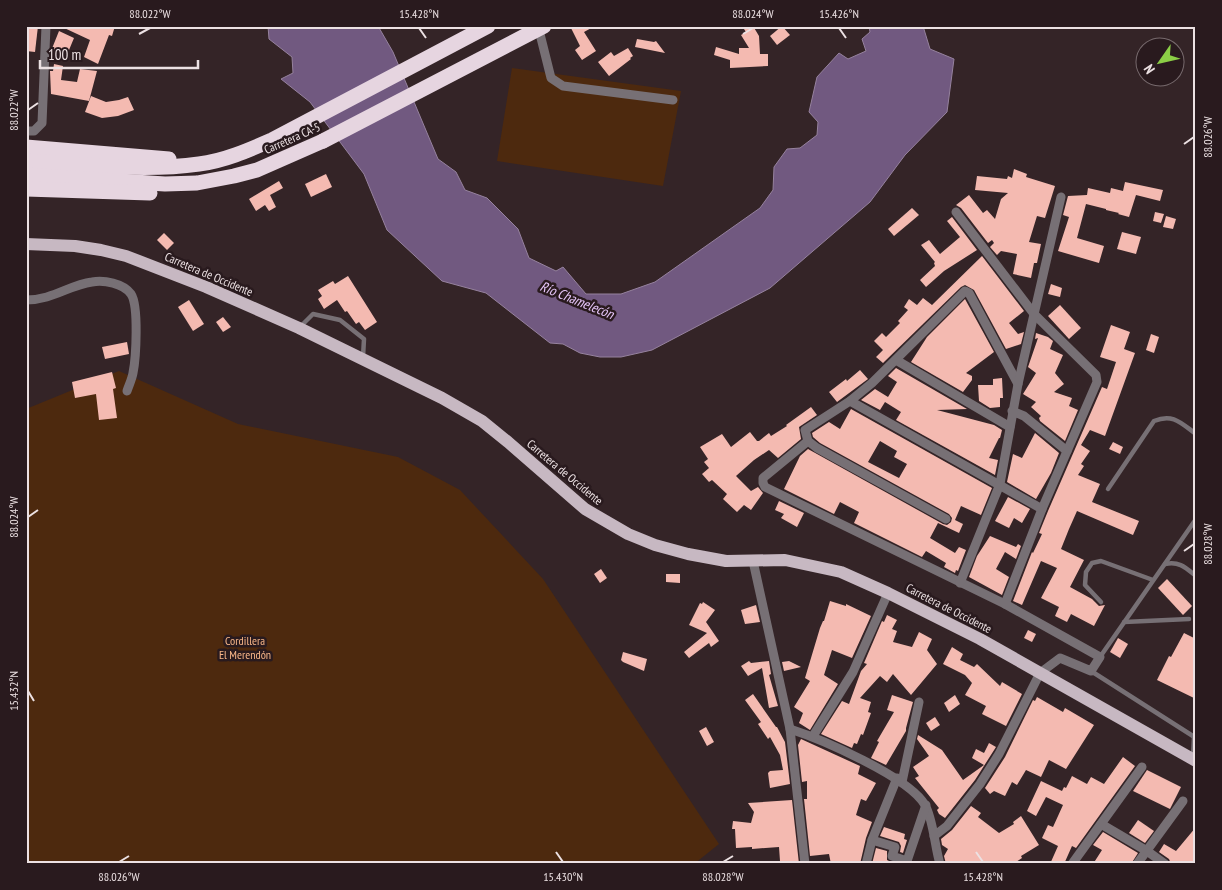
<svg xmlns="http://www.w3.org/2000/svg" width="1222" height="890" font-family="'PT Sans Narrow',sans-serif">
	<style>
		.green { fill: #4d290e }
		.water { fill: #715980; stroke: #96829e }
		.building { fill: #f4bab1; fill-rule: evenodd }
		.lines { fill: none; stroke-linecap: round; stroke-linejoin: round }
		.lane { stroke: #777075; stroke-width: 4.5 }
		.street { stroke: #777075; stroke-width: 9 }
		.primary { stroke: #c7b8c2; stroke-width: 12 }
		.highway { stroke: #e6d5e0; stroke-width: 15 }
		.highway-bridge { stroke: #e6d5e0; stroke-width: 15 }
		.ticks { fill: none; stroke: #ece1e3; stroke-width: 2 }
		.labels { text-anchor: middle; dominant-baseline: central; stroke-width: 5; stroke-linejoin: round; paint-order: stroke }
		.street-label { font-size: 12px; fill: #ece1e3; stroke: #291a1e }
		.park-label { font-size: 12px; fill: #f7b587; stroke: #291a1e }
		.water-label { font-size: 14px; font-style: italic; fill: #e5c5f9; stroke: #291a1e }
		.neatline { fill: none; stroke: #ece1e3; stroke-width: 2 }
		.ticks-label { font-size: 12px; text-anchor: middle; fill: #ece1e3 }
	</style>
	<rect width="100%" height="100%" fill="#342427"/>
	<g class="green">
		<path d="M512,68L681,91L663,186L497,161Z"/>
		<path d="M119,371L238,424L398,457L460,490L543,579L719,844L694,864H26V409Z"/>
	</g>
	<path class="water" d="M268,26H378L393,52L438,159L456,172L465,190L487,198L518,229L529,258L556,271L563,267L586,294H621L655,282L760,208L773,190L774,167L787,149L800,148L817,135L818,122L809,112L817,77L839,53L848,59L866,51L862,39L870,32L869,26H923L930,49L954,59L947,112L905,155L870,202L770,288L652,350L621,357H600L580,353L563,344L550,343L486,293L442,281L387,230L364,174L310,102L281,79L293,73L292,57L269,39Z"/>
	<g class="building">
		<path d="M26,26H38L35,52L26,51Z"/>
		<path d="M60,26H115L112,36L109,35L98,64L84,57L90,40Z"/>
		<path d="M570,26H595L584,32L596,51L582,60L575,50L580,46Z"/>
		<path d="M742,26H753L759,36L760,54H768V66L730,68V60L714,55L716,47L739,54V48H749L741,35L746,32Z"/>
		<path d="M782,26L790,35L777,45L770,36Z"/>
		<path d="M59,31L74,38L69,50L64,48L61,55L51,51Z"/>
		<path d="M637,39L654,42L656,41L665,53L635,47Z"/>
		<path d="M628,48L633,56L630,58L631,59L609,76L598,62L611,52L614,56Z"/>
		<path d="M54,64L63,66L61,80L77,82L80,69L97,71L89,101L51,94L50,71H53Z"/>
		<path d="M91,96L106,102L119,100L128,97L134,110L118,116L102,118L85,112Z"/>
		<path d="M1014,169L1027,174L1026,177L1055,186L1045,218L1037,216L1029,242L1041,244L1037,263H1034L1031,278L1013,274L1017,254L1001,251L997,255L990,247L994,243L992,240L988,243L961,208L956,205L969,195L983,213L987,210L995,219L1001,199L1008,193L975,190L977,176L1007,179L1008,176L1012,178Z"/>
		<path d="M326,174L332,187L311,197L305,184Z"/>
		<path d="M279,181L283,188L270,195L276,207L269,211L265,205L256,211L249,199Z"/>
		<path d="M1125,182L1163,190L1160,201L1136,195L1129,217L1118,214L1119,213L1106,210V209L1086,204L1077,238L1104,246L1099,263L1058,251L1069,217L1063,215L1068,196L1087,195L1088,188L1110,193L1111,188L1123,191Z"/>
		<path d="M912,208L919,215L894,236L888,229Z"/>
		<path d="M1155,212L1164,214L1161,223L1153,221Z"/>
		<path d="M1166,216L1176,219L1173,229L1163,227Z"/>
		<path d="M952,217L977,250L944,271L926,287L920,280L935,266L934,263L935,262L921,245L929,240L940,254L960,237L947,221Z"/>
		<path d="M1122,232L1141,237L1136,254L1117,249Z"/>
		<path d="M164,233L174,243L167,250L157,240Z"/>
		<path d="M982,256L1024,311L1009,323L1018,334L1024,332L1021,344L1006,349L974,290L965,285L961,287L883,363L876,357L883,350L874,341L882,333L886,337L900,323L898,321L908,310L904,307L909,299L917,305L923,298L932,305Z"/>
		<path d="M348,276L377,322L365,330L359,322L356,324L347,311L345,312L337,300L324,309L318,299L322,296L318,290L333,281L335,284Z"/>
		<path d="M1051,284L1062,288L1060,297L1048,294Z"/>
		<path d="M965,299L994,352L966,373L972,376V380L963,392L911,362L927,337Z"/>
		<path d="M189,300L204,324L193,331L178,307Z"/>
		<path d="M1060,305L1081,328L1069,339L1048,316Z"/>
		<path d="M223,317L231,327L223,332L216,322Z"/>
		<path d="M1111,325L1130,332L1124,349L1135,353L1105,436L1090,430L1081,445L1090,451L1081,464L1084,466L1078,475L1100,484L1092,502L1139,521L1133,535L1077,511L1069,529L1061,549L1084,560L1070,587L1092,599L1099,606L1105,605L1094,626L1071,614L1067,622L1055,616L1059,607L1041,598L1057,568L1041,561L1022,605L1013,601L1032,552L1033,553L1042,534L1039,533L1048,511L1102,387L1107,389L1116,362L1100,357Z"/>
		<path d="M1036,333L1048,337L1053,341L1050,349L1063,355L1055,373L1064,384L1054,392L1072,398L1069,406L1078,410L1065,441L1040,421L1039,418L1041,416L1031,407L1036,402L1023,394L1036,373L1028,367L1038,338L1035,339Z"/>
		<path d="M1151,334L1159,337L1154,353L1146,350Z"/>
		<path d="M127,342L129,354L105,359L102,347Z"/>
		<path d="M896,368L967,409L937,410L994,425L1002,430L1000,438H999L989,458L998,460L995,475L896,420L901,412L885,402L880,410L861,400L875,389L888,397L897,382L888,376Z"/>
		<path d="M860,370L868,379L837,402L829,392L846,379L847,381Z"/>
		<path d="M112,372L116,388L113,389L117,418L99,420L96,394L75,398L72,382Z"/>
		<path d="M1002,378L1003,398H1000V407L990,408L979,401L978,385H993V379Z"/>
		<path d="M811,407L817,415L799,427L801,439L778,458L769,450L754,460L736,476L751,491L758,487L763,493L751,510L744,505L737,512L723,499L727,494L712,480L709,482L702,474L709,468L704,462L708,459L700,447L722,434L731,447L750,432L757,441H759L769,433L771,436L787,426L786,425Z"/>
		<path d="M851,409L992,488L981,515L961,506L955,520L963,524L959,533L938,523L930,538L955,553L959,547L966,550L958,571L956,570L955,573L944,567L946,563L926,551L922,557L854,523L859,512L840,502L834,514L784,489L800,456L808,449L943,524L947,525L951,522L952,518L949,514L820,443L813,437L812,433L829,422L840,429ZM880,441L897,451L894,457L907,464L899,478L868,462Z"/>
		<path d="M1035,433L1059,453L1051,473L1036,499L1007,482L1013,454L1022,458Z"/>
		<path d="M1113,442L1123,447L1120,454L1109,449Z"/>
		<path d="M1008,497L1030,509L1022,523L1014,518L1009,528L995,521Z"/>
		<path d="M779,501L804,513L797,527L781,518L784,514L775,510Z"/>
		<path d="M990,536L1016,547L1018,544L1021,546L1016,559L1005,552L996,569L1009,577L1002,595L969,577L977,556Z"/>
		<path d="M601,569L607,578L600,583L594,574Z"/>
		<path d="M666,574H680V583L666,582Z"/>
		<path d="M1167,579L1192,606L1183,615L1158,588Z"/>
		<path d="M830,601L846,606V604L871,616L852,658L832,650L824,675L838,684L810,730L799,723L803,713L794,707L810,681L805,678L820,628L823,621H824Z"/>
		<path d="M703,602L715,610L706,622L719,641L711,647L709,643L689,658L684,652L707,633L689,625L700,603L702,604Z"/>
		<path d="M756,605L760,622L745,624L741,610Z"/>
		<path d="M887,615L897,620L892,629L897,631L893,642L912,647L919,632L932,639L927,650L937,664L911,695L893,674L887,682L880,676L860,698L871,702L868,712L871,713L863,735L861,734L857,744L854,743L852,748L821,734L842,701L849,704L861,671L867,664L864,663L882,621L884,622Z"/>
		<path d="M1028,630L1036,634L1032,642L1024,638Z"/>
		<path d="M1184,633L1196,639V699L1157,680L1169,656L1171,657Z"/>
		<path d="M1118,638L1128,644L1120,658L1110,652Z"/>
		<path d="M952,647L963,654L960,660L974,667L977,664L1000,686L1002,682L1022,694L1006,726L982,714L986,706L965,695L972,683L965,675L943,664Z"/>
		<path d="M623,652L647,659L644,671L623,662L621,660Z"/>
		<path d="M749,661L751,663L769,661L771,674L769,675L778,706L769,708L762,668L748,676L741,666Z"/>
		<path d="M789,661L801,667L784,671L782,662Z"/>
		<path d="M753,694L776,727H777L785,742L790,784L770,788L768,773L770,771L783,770L780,755L770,737L768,739L758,724L761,722L745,700Z"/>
		<path d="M892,695L913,702L906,728V731L886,765L871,758L879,742L877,741L894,712L887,710Z"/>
		<path d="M955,695L960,704L949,712L944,703Z"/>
		<path d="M1037,697L1063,712L1065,708L1094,725L1066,769L1049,760L1041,777L1026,770L1017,785L1012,782L1005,796L994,791L990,794L985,788L1005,757L1033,700L1035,701Z"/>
		<path d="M935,717L940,725L931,731L926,723Z"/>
		<path d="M706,727L714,742L707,746L699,731Z"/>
		<path d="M918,735L942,750L963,780L984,765L972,758L976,749L984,753L989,743L996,747L975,780L945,818L939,814L937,810L939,808L915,778L919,776L913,767L929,756L917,739Z"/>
		<path d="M801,739L860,766L858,774L876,783L866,801L861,799L856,815L872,822L866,838L860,864H831L829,854L810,856L804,799H807V781L802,782L798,745Z"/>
		<path d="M1123,757L1135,766L1076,848L1072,846L1064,864H1050L1058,846L1042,838L1048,825L1053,827L1063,805L1046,797L1036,816L1027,811L1041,781L1062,791L1064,787L1066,788L1072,776L1087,784L1091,777L1104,784Z"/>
		<path d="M1147,770L1181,787L1170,809L1133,791Z"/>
		<path d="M792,800L799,864H791V861H780L779,847L752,849V847L736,848L735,829H732L733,821L751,823L754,812L748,803Z"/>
		<path d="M971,806L981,813L978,817L999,833L1014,824L1013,822L1021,816L1039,845L1021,856L1022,858L1013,864H946L944,856L948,849L942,845L941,839L952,830Z"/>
		<path d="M1138,820L1154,831L1145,843L1129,833Z"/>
		<path d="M884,827L905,834L904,839L907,840L903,853L900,852L901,846L899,842L880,836Z"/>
		<path d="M1196,827V857L1191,864H1171L1169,859L1159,852L1164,844L1176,851Z"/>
		<path d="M1103,832L1138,853L1131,864H1093L1102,850L1093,845Z"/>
		<path d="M876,848L887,851V860L895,864H872Z"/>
	</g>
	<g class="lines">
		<g class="lane">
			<path d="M300,327L313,314L340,320L364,339L363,357"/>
			<path d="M1108,489L1154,421C1173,413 1181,423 1196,434"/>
			<path d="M1165,564C1179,561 1185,567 1196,576"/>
			<path d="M1101,602L1085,585L1086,572L1092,563L1101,561L1153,580"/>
			<path d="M1124,622L1189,619"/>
			<path d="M1100,657L1196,519"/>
			<path d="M1091,671L1196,738"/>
			<path d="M1193,758L1194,737L1196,733"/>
		</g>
		<g class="street">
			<path d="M538,26L551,78L563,86L673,100"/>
			<path d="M26,131H34L42,123L46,26"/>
			<path d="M956,212L1034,314L1096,375L1097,382L1042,509L1005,604"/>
			<path d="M26,300C53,300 69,285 92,282C104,280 123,283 131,294C139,306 136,358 133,373C132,379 129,385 127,391"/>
			<path d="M896,360L1010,427"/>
			<path d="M850,401L1042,509"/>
			<path d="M1012,411L1024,416L1067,451"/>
			<path d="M808,441L763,478V483L765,487L1005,604L1100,657L1091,671L1060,658L1040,673L999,754L980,784L947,826L934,836"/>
			<path d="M946,519L817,448L808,441L805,430L850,401L872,383L965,291L969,293L1018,384"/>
			<path d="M753,561L790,729L805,864"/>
			<path d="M960,583L1000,484L1018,384L1061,197"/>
			<path d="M790,729C821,739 909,777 925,805C933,818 935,848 940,864"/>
			<path d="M813,736L853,672L888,593"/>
			<path d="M902,782L919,702"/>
			<path d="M1101,824L1147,851L1165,864"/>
			<path d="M872,840L895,847L892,856L907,861"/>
			<path d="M866,864L872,840L897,778"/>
			<path d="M906,864L926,805"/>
			<path d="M1072,864L1142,767"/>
			<path d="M1137,864L1183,801"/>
		</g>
		<path class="primary" d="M26,244L75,246L101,250L126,256L206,287L299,328L442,398L482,421L508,442L585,509L628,534L655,545L688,554L726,561L785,560L841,572L888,593L980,639L1196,761"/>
		<g class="highway">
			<path d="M26,147L169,159"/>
			<path d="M26,161C83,164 142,172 199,164C224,161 249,150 272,140L488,26"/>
			<path d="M26,175L165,184L197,183L234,176L257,170L323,141"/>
			<path d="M26,189L150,193"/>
		</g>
		<path class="highway-bridge" d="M323,141L544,26"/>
	</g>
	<path class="ticks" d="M419,28L426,38M839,28L846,38M139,34L150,28M743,34L753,28M28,110L38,103M1184,144L1194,137M28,517L38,510M1184,551L1194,544M28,691L34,701M556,852L563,862M976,852L983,862M119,862L129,856M723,862L733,856"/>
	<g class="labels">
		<g class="street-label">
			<text transform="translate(292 138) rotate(-24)">Carretera CA-5</text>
			<text transform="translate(209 274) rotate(23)">Carretera de Occidente</text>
			<text transform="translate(565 472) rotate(40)">Carretera de Occidente</text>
			<text transform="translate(949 608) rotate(27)">Carretera de Occidente</text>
		</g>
		<g class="park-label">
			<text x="245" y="640">Cordillera<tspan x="245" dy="14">El Merendón</tspan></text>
		</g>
		<g class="water-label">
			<text transform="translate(577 300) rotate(22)">Río Chamelecón</text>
		</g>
	</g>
	<rect width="1222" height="890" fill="none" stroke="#291a1e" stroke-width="55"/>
	<g transform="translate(1160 62) rotate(236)"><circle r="24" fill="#291a1e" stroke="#776a6d"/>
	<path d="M0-4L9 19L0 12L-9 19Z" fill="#8bce46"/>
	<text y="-8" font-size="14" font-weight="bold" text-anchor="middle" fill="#ece1e3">N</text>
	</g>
	<path d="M40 60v8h158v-8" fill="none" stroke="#ece1e3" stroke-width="2.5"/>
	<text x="48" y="60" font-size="15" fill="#ece1e3" stroke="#291a1e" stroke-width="4" paint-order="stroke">100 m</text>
	<rect x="28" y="28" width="1166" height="834" class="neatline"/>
	<g class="ticks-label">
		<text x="150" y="18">88.022°W</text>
		<text x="419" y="18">15.428°N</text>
		<text x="753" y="18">88.024°W</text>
		<text x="839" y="18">15.426°N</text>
		<text transform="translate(14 110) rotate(-90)" y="4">88.022°W</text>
		<text transform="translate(1208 137) rotate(-90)" y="4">88.026°W</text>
		<text transform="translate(14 517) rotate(-90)" y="4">88.024°W</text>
		<text transform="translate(1208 544) rotate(-90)" y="4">88.028°W</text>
		<text transform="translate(14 691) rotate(-90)" y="4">15.432°N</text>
		<text x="119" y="881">88.026°W</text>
		<text x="563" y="881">15.430°N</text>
		<text x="723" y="881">88.028°W</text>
		<text x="983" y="881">15.428°N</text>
	</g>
</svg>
